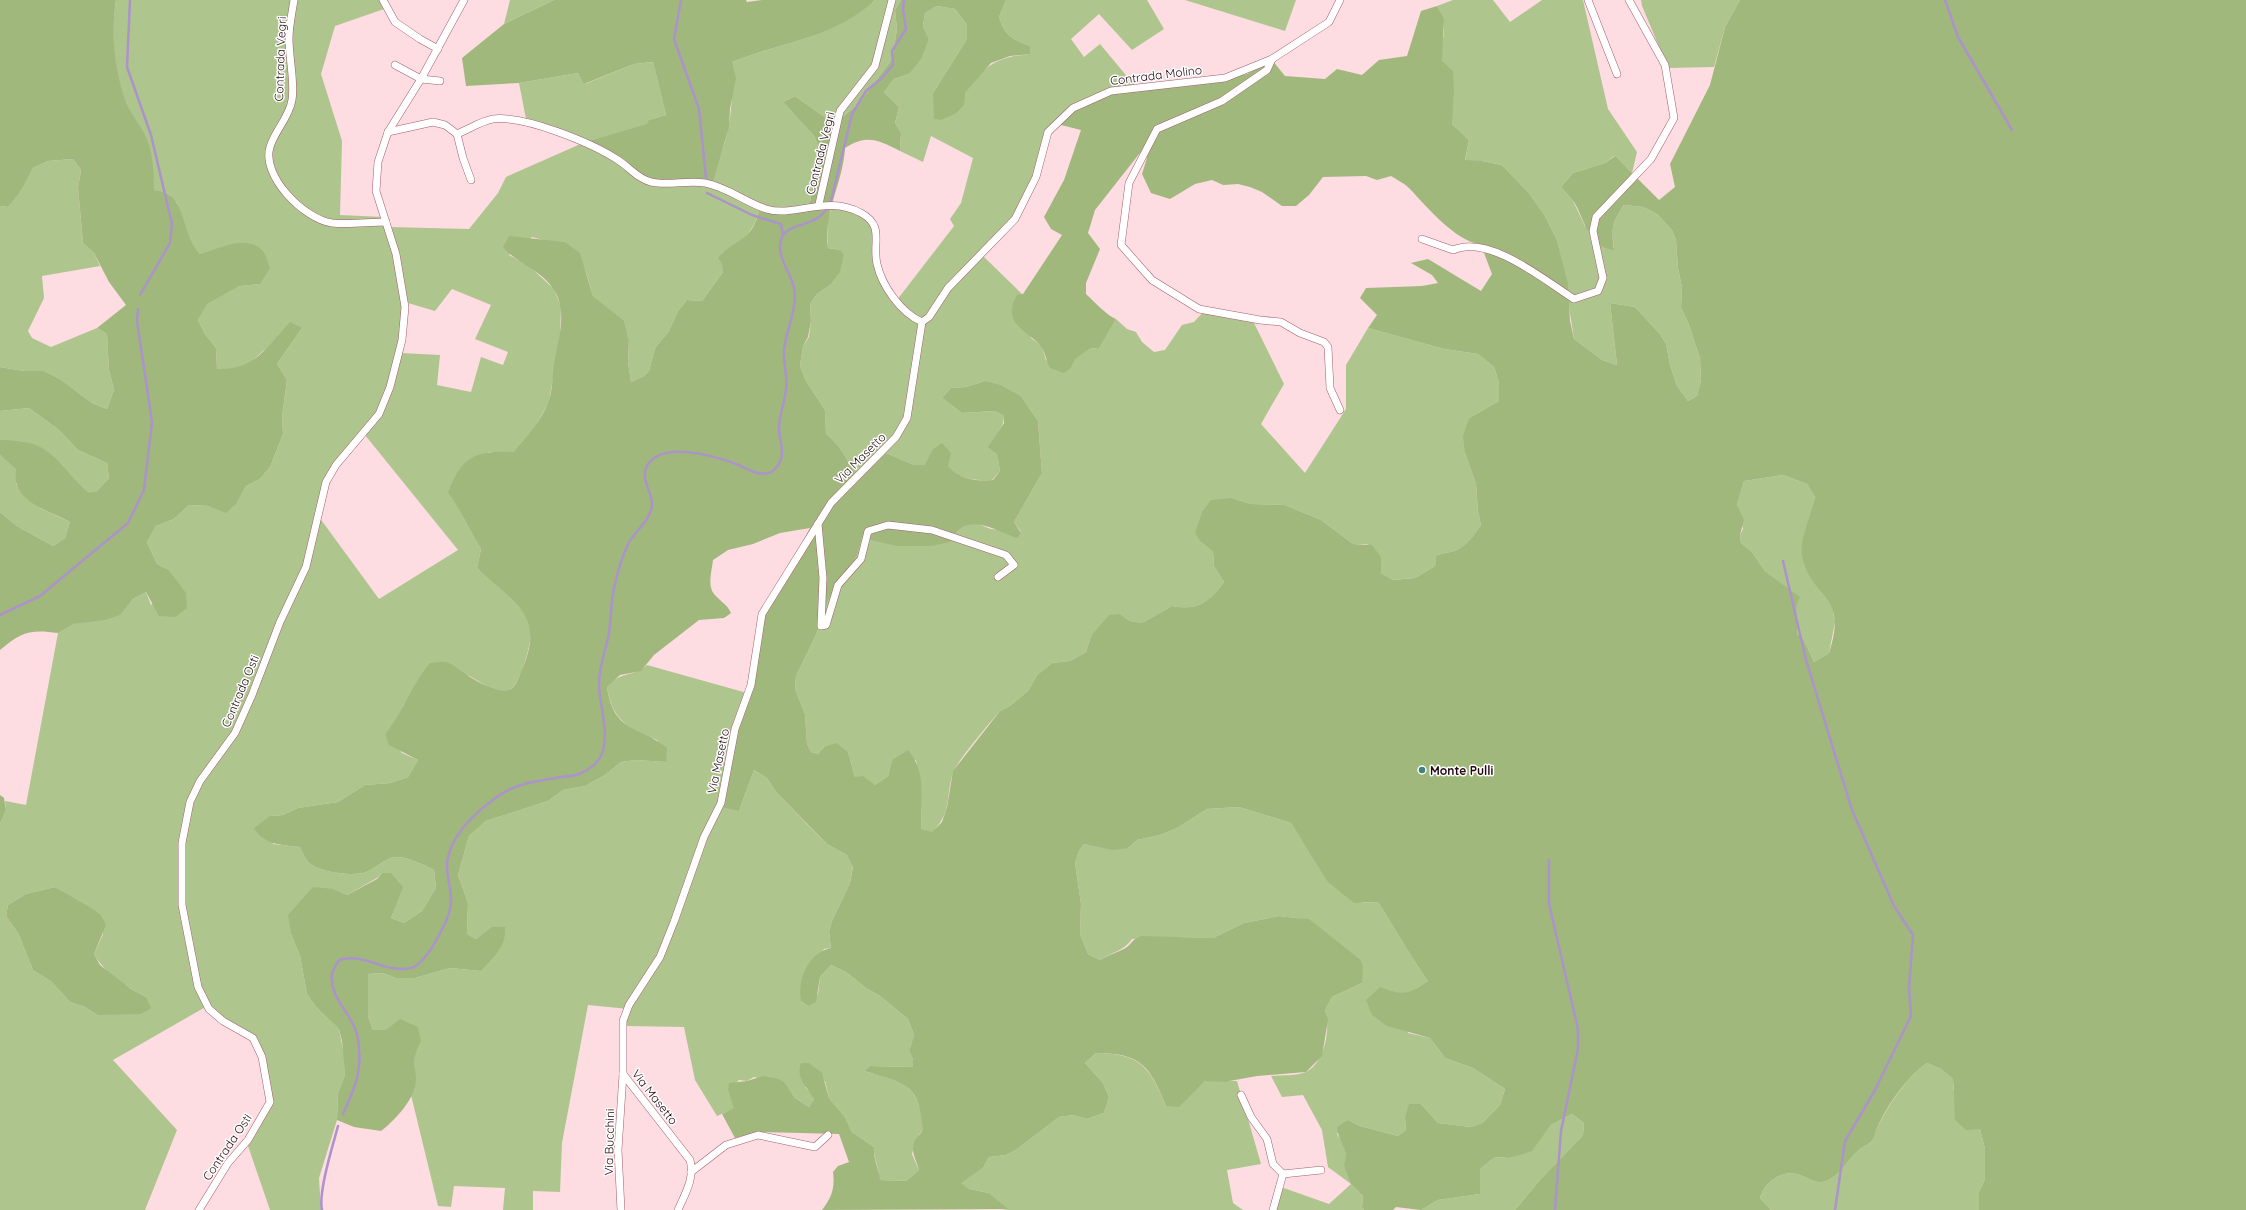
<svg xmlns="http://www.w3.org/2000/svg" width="2246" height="1210" font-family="Quicksand,sans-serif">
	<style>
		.green { fill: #afc58e; fill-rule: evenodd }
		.forest { fill: #a1b87d; fill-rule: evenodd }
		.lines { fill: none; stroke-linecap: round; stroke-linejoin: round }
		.stream { stroke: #ac93ca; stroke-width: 2.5 }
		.street-casing { stroke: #a45e6e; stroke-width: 8 }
		.street { stroke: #fff; stroke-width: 7 }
		.poi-dot { fill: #3f857d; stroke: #fff; stroke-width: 1.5 }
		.labels { text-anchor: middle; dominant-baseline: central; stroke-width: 3; stroke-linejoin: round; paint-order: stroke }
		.street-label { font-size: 12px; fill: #22070f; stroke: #fff }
		.poi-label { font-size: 12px; font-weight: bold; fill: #22070f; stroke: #fff; text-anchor: start }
	</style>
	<rect width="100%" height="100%" fill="#fddce2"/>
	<g class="green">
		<path d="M116,0H382L384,9L335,26L321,74L342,141L340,215L384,217L388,227L469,229L498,193L506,177L585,142L527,124L519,83L578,73L585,84L634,64L653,62L666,115L649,120L720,156C732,126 733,95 732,62C780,43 836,37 875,0H901L895,10L897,29L892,59L860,102L845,115L830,121L795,96L783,102L814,136L820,150V161L814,177L809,209L783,214L759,211C754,231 741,244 722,253L723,272L702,301L687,300L678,311L669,331L655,348L649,371L644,376L631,382L628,362L629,340L624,322L593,296L586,272L565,242L547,241L532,237L509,255L529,266L554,289L561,307L560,335L549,402L532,432L513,452H489L449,493C461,510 469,530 481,549L477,568C490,580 511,591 521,606C526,614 530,623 531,632C531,644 520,689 506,692C492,693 479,680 467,675L404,704L397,720L385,734L402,753L418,760L408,777L390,783L365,785L338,802L298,808L283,815L270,816L273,844L300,847C303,851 305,859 309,863C319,872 354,877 366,872C377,868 384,858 396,857C409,857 424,865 434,870L436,888L422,911L404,923L391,918L402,887L382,873L377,878L347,895L334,889L291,934L300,956L307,994L316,1007L339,1029L344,1055L345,1075L338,1093L337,1120L319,1178L321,1210H270L247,1143L268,1099L259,1042L224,1022L209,1005L113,1060L177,1130L145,1210H0V824L6,810L5,801L26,805L58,633L72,624L119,615L133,599L146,592L151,605L177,582L169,570L157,564L147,542L156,526L174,519L189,505L209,506L237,503L246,486L260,479L270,467L283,434L282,417L287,380L277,364L302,328L263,351L249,364L234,369H217L216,348L205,334L198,320L206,304L240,286L260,284L200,254L192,247L177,203L169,195L154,190C153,153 139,136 126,103C113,71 111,34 116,0ZM452,289L491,305L475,339L508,352L503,365L481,357L471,392L437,385L440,355L401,353L408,303L435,311ZM365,435L458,550L379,599L319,517C329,476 338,466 365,435ZM55,887L101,915L103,934L94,954C105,974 127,987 146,997L97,1015L85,1007L70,1002L52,982L33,970L18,933L6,916L8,905L26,894Z"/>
		<path d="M510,0H554L504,24Z"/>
		<path d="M1006,0H1147L1164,29L1132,50L1099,14L1071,39L1084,57L1100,44L1135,86L1057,124L1046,143L1035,184L1012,226L983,256L1022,294L1031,338L1042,346L1046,360L1071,368L1074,359L1091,348L1099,349L1116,319L1127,329L1136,332L1142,342L1154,352L1165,350L1182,325L1194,322L1207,308L1254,323L1284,384L1261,424L1305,473L1346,409V365L1368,328L1444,349L1478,354L1494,367L1499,383V401L1469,418L1465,453L1476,484L1478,511L1481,525C1474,535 1468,544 1457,550C1450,553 1443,552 1436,556L1435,566L1415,578L1391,580L1381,573V557L1367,544H1353L1321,520L1285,505L1251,504L1232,498L1201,542L1213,552L1214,566L1224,582C1209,602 1198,611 1172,606L1142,623L1130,621L1120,614L1091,636L1086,652L1070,661L1052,663L1037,675L1028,691L1010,706L1000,711C991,721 955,764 953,773C945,798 953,810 932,833L921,829L922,792L916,760H892L888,776L875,785L855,777L848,752L824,747L818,754L811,752L807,744L805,714L795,689L796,676L815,637L829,599L857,556L862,538L878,541L950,542L954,532L964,525L975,523L991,529L1021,532L1014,522L1042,473L1038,421L1021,396L985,381L966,387L951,388L942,398L962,413L995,411L1004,416C1004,424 1000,428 998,434C996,447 998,459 1000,471L992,480C957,481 955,473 932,450L926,465H914L886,453L859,479L840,448L826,433L825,410L806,381L800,366L803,346L809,337L811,321L810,304L817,294L830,285L840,250L828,248L827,221L832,207L864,215L877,231V260L888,286L897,300L954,226L950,219L961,203L973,158L931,136L923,162L900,151L901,133L895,123L899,107L884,92L894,79L909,74L929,39L923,26L925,13L937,6L955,9L967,25V39L933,93H965C987,65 993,58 1030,54V46C1012,39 1005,36 999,17Z"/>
		<path d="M1185,0H1296L1285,31Z"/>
		<path d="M1453,0H1493L1510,22L1542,0H1583L1608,109L1637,152L1632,173L1614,156L1605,163L1573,173L1561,187L1573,201L1585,226L1614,249C1611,228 1612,222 1624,205L1643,207L1657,214L1672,230L1676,240L1678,268L1682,287L1681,308L1688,322L1700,358L1701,380L1697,396L1688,401L1677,386L1670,365L1666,344L1660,334L1635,307L1610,303L1617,365L1602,360L1574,339L1562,262L1557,240L1545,216L1529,193L1502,165L1482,161H1465L1469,140L1452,124C1453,103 1446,84 1442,63C1439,39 1451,33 1437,6Z"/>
		<path d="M1641,0H1740L1725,27L1714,67L1668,68L1642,6Z"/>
		<path d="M73,159L81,170L78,188L83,243L94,253L100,266L42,276L44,298L28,331L32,338L51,347L97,328L107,334L109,370L114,390L107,409L92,403L60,379L44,371H24L0,367V206L8,207C19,195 25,182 33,168L48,161Z"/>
		<path d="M29,408L59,430L78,450L107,463L109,478L97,491L89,494L75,482L66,470L8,441L0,439V411Z"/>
		<path d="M0,455L17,469L16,484L40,508L70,522L65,538L53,546L17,526L0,512Z"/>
		<path d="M1783,475L1807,484L1815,497L1812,513L1805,531L1824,593L1832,606L1835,622L1829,653L1814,662L1803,638L1797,634C1801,619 1792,612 1799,597L1765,571L1752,552L1741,543L1740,535L1743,529L1737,505L1744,481Z"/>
		<path d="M647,665L747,693L739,811L754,770L767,778L776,792L807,824L827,844L847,855L853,866L850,883L832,921L829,932L831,948L824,949L801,984V1001L808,1006L818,994L820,977L831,965L846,972L866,988L880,996L908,1019L914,1035L909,1051L913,1059V1067L870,1066L864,1071C875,1075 888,1075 898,1080C918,1091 923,1111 922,1131L916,1138L912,1154L919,1170L906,1181L879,1180C880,1168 873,1159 874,1147L852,1132L845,1117L829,1098L825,1081L805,1087L811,1093L814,1101L809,1107L795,1098L786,1084L754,1077L747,1081L739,1080L728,1091L735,1108L717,1116L695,1080L684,1027L626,1026L629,1009L588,1005L562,1143L560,1192L533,1191V1210H503L505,1188L454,1186L451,1207L438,1206L411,1095L415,1087L414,1054L421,1042L386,1030H373L368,1016V974L383,973L396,978H415L450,968L481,971L491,927L476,939L467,934L468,903L458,875L469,836L486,821L548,801L563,790L585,786L605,775L621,762L636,760L666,762L657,740C628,730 612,719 607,687C621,670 633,678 647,665Z"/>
		<path d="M1239,807L1291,823L1308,849L1362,903L1378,902C1395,928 1409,955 1428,981L1411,992L1400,994L1408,1033L1430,1038L1445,1058L1473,1068L1505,1089L1500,1105L1482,1123L1471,1127L1438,1123L1421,1104L1405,1118L1406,1130L1398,1136L1360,1126L1348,1120L1337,1134L1344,1145L1351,1184L1363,1196L1362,1208L1364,1210H1276L1281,1187L1329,1204L1351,1184L1328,1167L1322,1130L1303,1095L1282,1097L1271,1076C1281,1075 1297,1076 1306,1072C1325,1063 1331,1028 1325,1010L1332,997L1362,983L1360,959L1309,920L1296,918L1279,916L1244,923L1213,938L1163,937L1132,939C1124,951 1112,952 1100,960L1088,954L1080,934L1081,904L1075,863L1079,851L1084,844L1128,848L1137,840L1160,835L1177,828L1207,809Z"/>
		<path d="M1096,1053C1141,1053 1150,1068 1166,1106L1195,1090L1205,1081H1237L1261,1164L1227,1170L1233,1203L1243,1210H1003L1007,1209L989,1193L969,1189L960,1183L983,1168L989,1157L1006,1155L1016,1150L1059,1117L1073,1115L1087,1119L1104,1113L1109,1097L1103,1083L1085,1063Z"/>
		<path d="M1927,1063L1941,1069L1953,1079V1089L1980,1129L1985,1149V1179L1979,1192V1210H1771L1760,1198C1764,1183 1781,1170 1797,1174C1813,1179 1819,1189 1836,1175C1845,1168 1850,1157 1859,1150C1863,1146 1871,1144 1873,1139C1875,1136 1876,1131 1877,1128C1889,1104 1906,1078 1927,1063Z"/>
		<path d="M1572,1114L1584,1123L1583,1135L1539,1181L1515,1210H1421L1438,1200L1480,1194V1169L1495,1157L1510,1158L1532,1150L1551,1125Z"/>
	</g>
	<g class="forest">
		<path d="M0,0H116C111,34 114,69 126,102C130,113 139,123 144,133C153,149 154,173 154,190C159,191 165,192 169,195C185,204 184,239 200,254C219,249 246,233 263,251C266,255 268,263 270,268L260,284L240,286L207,304L198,320L205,334L216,348L217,369C255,370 266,348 290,322L302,328L277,364L287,380L282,417L283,434L270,467L260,479L246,486L237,503L226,513L209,506L189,505L174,519L156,526L147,542L157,564L169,570L186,593L187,608L175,617L159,616L146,592L133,599L120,615L105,620L73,624L58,633C30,629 21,632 0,650V512L17,526L53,546L65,538L70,522C52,512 25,506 17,485C15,481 16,474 16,469L0,455V439C14,442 30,440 42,448C61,459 72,480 89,493L97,491L109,478L107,463L78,450L59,430L29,408L0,411V367L24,371H44L60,379L92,403L107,409L114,390L109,370L107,334L97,328L126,305L109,282L94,253L83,243L78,188L81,170L73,159L48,161L33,168C25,183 20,194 8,207L0,206Z"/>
		<path d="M554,0H746L747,2L762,0H875C836,38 781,42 732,62L736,78L730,109L729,127L712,185H655L586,142L647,124L649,120L666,115L653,62L634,64L584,84L578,73L519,83L466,86L462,58L504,24Z"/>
		<path d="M901,0H1006L999,17C1005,36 1012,39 1030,46V54L1010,56L991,63L965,93L964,105L955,114L941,120L934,119L933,93L967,39V25L955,9L937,6L925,13L923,26L929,39L921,59L909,74L894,79L884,92L899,107L895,123L901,133L900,151C878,140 867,134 845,148C843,184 823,211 828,248L840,250L844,255L840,272L830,285L817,294L810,304L811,321L808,337L803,346L800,366L806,381L825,410L826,433L840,448L859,479L886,453L914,465H925L932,450L942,443L951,453L948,466C962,480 973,481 993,480L1000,471L997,454L988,447L1004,423V416L995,411L962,413L942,398L951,388L966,387L985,381L1000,385L1021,396L1038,421L1042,473L1014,522L1021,533L1017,538C993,529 964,510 950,542L932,546H897L862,538L857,556L829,599L815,637L796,676L795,689L805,714L807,744L811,752L818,754L824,747L836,743L848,752L855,777L863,776L875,785L888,776L892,760L908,750C927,772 921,801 921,829L932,832L942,822L947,807L953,771L1000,711L1010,706L1028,691L1037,675L1052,663L1070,661L1086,652L1091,636L1109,615L1120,614L1130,621L1142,623L1172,606C1198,611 1209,602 1224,582L1214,566L1213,552L1201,542L1195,533L1202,512L1211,500L1232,498L1251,504L1285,505L1321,520L1353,544L1372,545L1381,557V573L1392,580L1415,578L1435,566L1436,556C1443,552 1450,553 1457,550C1468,544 1474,535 1481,525L1478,511L1476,484L1465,453L1463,436L1469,418L1499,401V383L1494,367L1478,354L1444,349L1368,328L1377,315L1360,298L1366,288L1422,286L1438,283L1432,275L1411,263L1428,259L1481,291L1492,274L1481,245C1453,239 1428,208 1409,188C1404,183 1397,180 1391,176L1377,180L1366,176L1323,177L1309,195L1296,206H1282L1262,192L1250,187L1238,184L1223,185L1212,180L1195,184L1170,199L1151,193L1142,174L1147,158L1143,149L1095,210L1088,233L1100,249L1086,283V294C1094,301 1107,316 1116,319L1099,349L1091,348L1075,359L1071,368L1064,373L1050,368C1046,361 1045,350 1040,345C1026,330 1001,323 1017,295L1023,294L1062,235L1051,229L1044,217L1064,180L1081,130L1057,124L1085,102L1121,90L1207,81L1247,74L1272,60L1285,76L1325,79L1337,69L1362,75L1379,60L1407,56L1421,11L1437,6L1444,19L1442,61L1453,71L1454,90L1452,124L1469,140L1465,160L1482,161L1502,165L1529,193L1545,216L1557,240L1568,284L1570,321L1574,339L1602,360L1617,365L1610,303L1635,307L1660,334L1666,344L1670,365L1677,386L1688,401L1697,396L1701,380L1700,358L1688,322L1681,308L1682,287L1678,268L1676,240L1672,230L1657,214L1643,207L1624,205C1612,222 1611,228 1614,250C1588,247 1585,220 1574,202C1570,197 1565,192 1561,187L1573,173L1605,163L1615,156L1659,200L1675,187L1670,164L1710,85L1725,27L1740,0H2246V1210H1979V1192L1985,1179V1149L1980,1129L1966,1130L1955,1120L1953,1079L1941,1069L1927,1063C1906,1078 1888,1104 1877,1128C1876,1131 1875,1136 1873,1139C1871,1144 1863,1146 1859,1150C1850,1157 1845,1168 1836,1175C1819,1189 1813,1179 1797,1174C1781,1170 1764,1183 1760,1198L1771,1210H1515L1539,1181L1583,1135L1584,1123L1572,1114L1551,1125L1532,1151L1510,1158L1495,1157L1480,1169V1194L1438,1200L1421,1210L1396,1207L1393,1210H1364L1362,1208L1363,1196L1351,1184L1344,1165C1350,1148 1338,1143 1337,1127L1348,1120L1360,1126L1398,1136L1406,1130L1405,1118L1409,1104H1421L1438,1123L1471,1127L1482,1123L1500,1105L1505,1089L1473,1068L1445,1058L1430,1038L1387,1026L1372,1015L1366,1000L1380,987C1404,996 1407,995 1428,981C1409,955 1395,928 1378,902L1354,903L1328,882L1291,823L1239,807L1207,809L1177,828L1160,835L1137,840L1128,848L1113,850L1084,844L1079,851L1075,863L1081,904L1080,934L1088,954L1100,960C1107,955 1122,951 1127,947C1134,941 1132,939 1142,936L1213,938L1244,923L1279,916L1296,918L1309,919L1360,959L1363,966L1362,983L1332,997L1325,1010L1328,1020L1322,1056L1306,1072L1257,1076L1224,1082L1205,1081L1179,1107L1166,1106C1150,1067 1142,1053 1096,1053L1085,1063L1103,1083L1109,1097L1104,1113L1087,1119L1073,1115L1059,1117L1016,1150L1006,1155L989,1157L983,1168L961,1183L969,1189L989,1193L1008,1209L822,1210C832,1197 835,1188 833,1172L838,1166L849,1162L839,1134L760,1132L735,1138L722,1114L734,1108L728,1091L729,1083L747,1081L763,1076L779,1079L786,1084L795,1098L809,1107L814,1100C808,1086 795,1080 801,1063H809L822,1073L829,1098L845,1117L852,1132L874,1147C873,1159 879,1169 880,1180L906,1181L919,1170C916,1158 909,1151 916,1138C917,1136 921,1134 922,1131C923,1127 921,1120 921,1116C917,1080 893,1080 864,1071L870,1066L913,1067V1059L909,1051L914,1035L908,1019L880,996L866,988L846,972L831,965L820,977L816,1002L808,1006L801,1001C797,980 808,953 831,948L829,932L832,921L850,883L853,867L847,855L827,844L776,792L767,778L754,770L739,811L722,807L733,734L747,693L763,615L810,528L780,533L753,544L728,550L713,560C712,570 707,586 714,594C721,602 727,604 731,613L724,618L699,620L654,655L641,671L620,675L607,687C614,734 639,725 667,748L666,762L636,760L621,762L605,775L585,786L563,790L548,801L486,821L469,836L458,875L468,903L467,934L476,939L491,927H505C507,946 493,958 481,971L450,968L415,978H396L383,973L368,974V1016L373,1030H386L400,1019L418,1027L421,1042C408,1064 419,1069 415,1087C411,1103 393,1122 381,1131L354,1127L337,1120L338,1093L345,1075L342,1041L339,1029L316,1007L307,994L300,956L291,934L288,915L313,887L334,889L347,895L377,879L382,873H391L403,887L391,918L404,923L422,911L436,888L434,870C424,865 409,857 396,857C384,858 377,868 366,872C354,877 319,872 309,863C305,859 303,852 300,847C283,845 263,845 254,828L270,816L283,815L298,808L338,802L365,785L390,783L408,777L418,760L389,745L385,734C403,713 411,685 430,663C435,663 441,661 445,662C450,662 457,668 461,671C472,679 491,690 504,691C513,692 518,680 521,672C547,614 514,603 477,568L481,549C469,530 461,510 448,493C462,455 476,451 513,452C527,437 540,422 548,403C553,391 552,376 554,364C558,340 568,312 554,290C542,270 517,264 503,247L509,236L565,242L580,253L593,296L624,321L629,340L628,362L631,382L644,376L649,371L655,348L669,331L678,311L687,300L702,301L723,272L722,264L718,258C734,238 751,244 759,211L783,214L809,209L814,177L820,161V150L814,136L783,102L795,96L830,121L845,115L860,102L892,59L897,29L895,10ZM1783,475L1807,484L1815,497C1812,514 1799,539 1802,556C1811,600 1849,592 1829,653L1814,662L1803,638L1797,634C1801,619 1792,612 1800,597L1765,571L1752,552L1741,543L1740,535L1744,520L1737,505L1744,481Z"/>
		<path d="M0,795L4,798L6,810L0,824Z"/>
		<path d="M55,887L93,909L101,915L106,925L94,954L100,965L131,989L146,997L151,1008L141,1014L97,1015L85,1007L70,1002L52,982L33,970L18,933L6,916L8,905L26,894Z"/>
	</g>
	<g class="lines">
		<g class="stream">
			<path d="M130,0L127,67L151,135L172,224L170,243L140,295"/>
			<path d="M681,0L674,39L699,109L706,178"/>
			<path d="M1945,0L1958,37L2012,130"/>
			<path d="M707,193L752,215L781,224L783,235"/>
			<path d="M1783,561L1806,660L1852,810L1894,906L1913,935L1909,988L1911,1016L1874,1092L1845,1141L1835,1210"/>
			<path d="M0,615L40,596L128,523L144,490L152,422L137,321L138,309"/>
			<path d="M1549,860V904L1578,1029V1049L1561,1131L1555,1210"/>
			<path d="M343,1114C352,1094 362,1073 359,1050C359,1043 357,1033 354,1026C346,1009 329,994 332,974C333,969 337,964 339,960C364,952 386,974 411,968C427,964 450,918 451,903C452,888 444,872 448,857C454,832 477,811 497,797C514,784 536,781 556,778C563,776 572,777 579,774C589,770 600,762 603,751C609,729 599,705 599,683C599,666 606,650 609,633C611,618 611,603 614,588C617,574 622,557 628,544C635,531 650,521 652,506C653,493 641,481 646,468C658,439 715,456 736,464C745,467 757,476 768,473C774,472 777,467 780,462C785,451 779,440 779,428C779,415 785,402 786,389C788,376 783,363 784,350C786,329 798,309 794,288C791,273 776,256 781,240C785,226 803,226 814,220C821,217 825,211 830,205L852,114L866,91L882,78L893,65L892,51L906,29L903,10L904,0"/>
			<path d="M322,1210C318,1192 333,1145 338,1126"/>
		</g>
		<g class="street-casing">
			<g id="street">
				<path d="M294,0C292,13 289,26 289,39C289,58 295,83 292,100C289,118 275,130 270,147C261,176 304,219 332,223C349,225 369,222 386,222"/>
				<path d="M383,0L395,22L420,39L438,49"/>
				<path d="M1588,0L1617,74"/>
				<path d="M1272,59L1267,70L1222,101L1157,129L1129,183L1121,245L1152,280L1199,309L1260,320L1281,322L1300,333L1324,342L1328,347L1330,388L1340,410"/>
				<path d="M395,65L421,79L440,81"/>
				<path d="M388,132L433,122L445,125L457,134C469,129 481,121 493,119C524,115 592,143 618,160C629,167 638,179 651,182C668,186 687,180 705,183C727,187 745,202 766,209C795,218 826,194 861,213C885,226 872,243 877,264C882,286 901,313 922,322"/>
				<path d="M457,134L463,158L471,180"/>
				<path d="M819,204L840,111L875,66L892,0"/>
				<path d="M1422,239L1453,250C1489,234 1544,280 1574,299L1598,291L1603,278L1593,231L1596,217L1651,159L1674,118L1665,65L1629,0"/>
				<path d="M922,322L929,317L948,288L1015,219L1036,177L1048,132L1073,108L1111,91L1225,78L1272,59L1329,22L1340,0"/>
				<path d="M818,524L823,578L821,626L826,625L838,585L861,559L868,531L888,525L932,530L1006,555L1014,565L998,577"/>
				<path d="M1241,1095L1251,1117L1267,1139L1273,1164L1283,1174"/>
				<path d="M691,1172L726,1145L758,1135L815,1147L828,1135"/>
				<path d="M1283,1174L1321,1170"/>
				<path d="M199,1210L228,1163L248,1140L270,1102L262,1057L253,1038L223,1021L209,1009L198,987L182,905V843L190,802L200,781L235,733L252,695L280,622L306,567L326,482L336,465L379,414L390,387L402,340L405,307L396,254L376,191L378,162L388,132L421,79L464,0"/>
				<path d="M621,1210L618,1150L623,1074"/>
				<path d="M678,1210C685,1194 695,1178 690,1160L623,1074V1021L629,1005L660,957L674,922L704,837L721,803L735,729L751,685L762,614L831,503L896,437L907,418L922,322"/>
				<path d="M1273,1210L1283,1174"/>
			</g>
		</g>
		<use href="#street" class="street"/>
	</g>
	<circle class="poi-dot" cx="1422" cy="770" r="4"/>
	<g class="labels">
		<g class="street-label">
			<text transform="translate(280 59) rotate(-88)">Contrada Vegri</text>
			<text transform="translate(1156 75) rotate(-7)">Contrada Molino</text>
			<text transform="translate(820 153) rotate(-76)">Contrada Vegri</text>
			<text transform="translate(860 458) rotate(-45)">Via Masetto</text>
			<text transform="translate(240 691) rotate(-67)">Contrada Osti</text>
			<text transform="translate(718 761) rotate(-78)">Via Masetto</text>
			<text transform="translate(655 1097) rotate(52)">Via Masetto</text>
			<text transform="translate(609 1142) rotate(-89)">Via Bucchini</text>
			<text transform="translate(227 1147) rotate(-56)">Contrada Osti</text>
		</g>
		<g class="poi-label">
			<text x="1430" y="770">Monte Pulli</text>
		</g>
	</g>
</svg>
